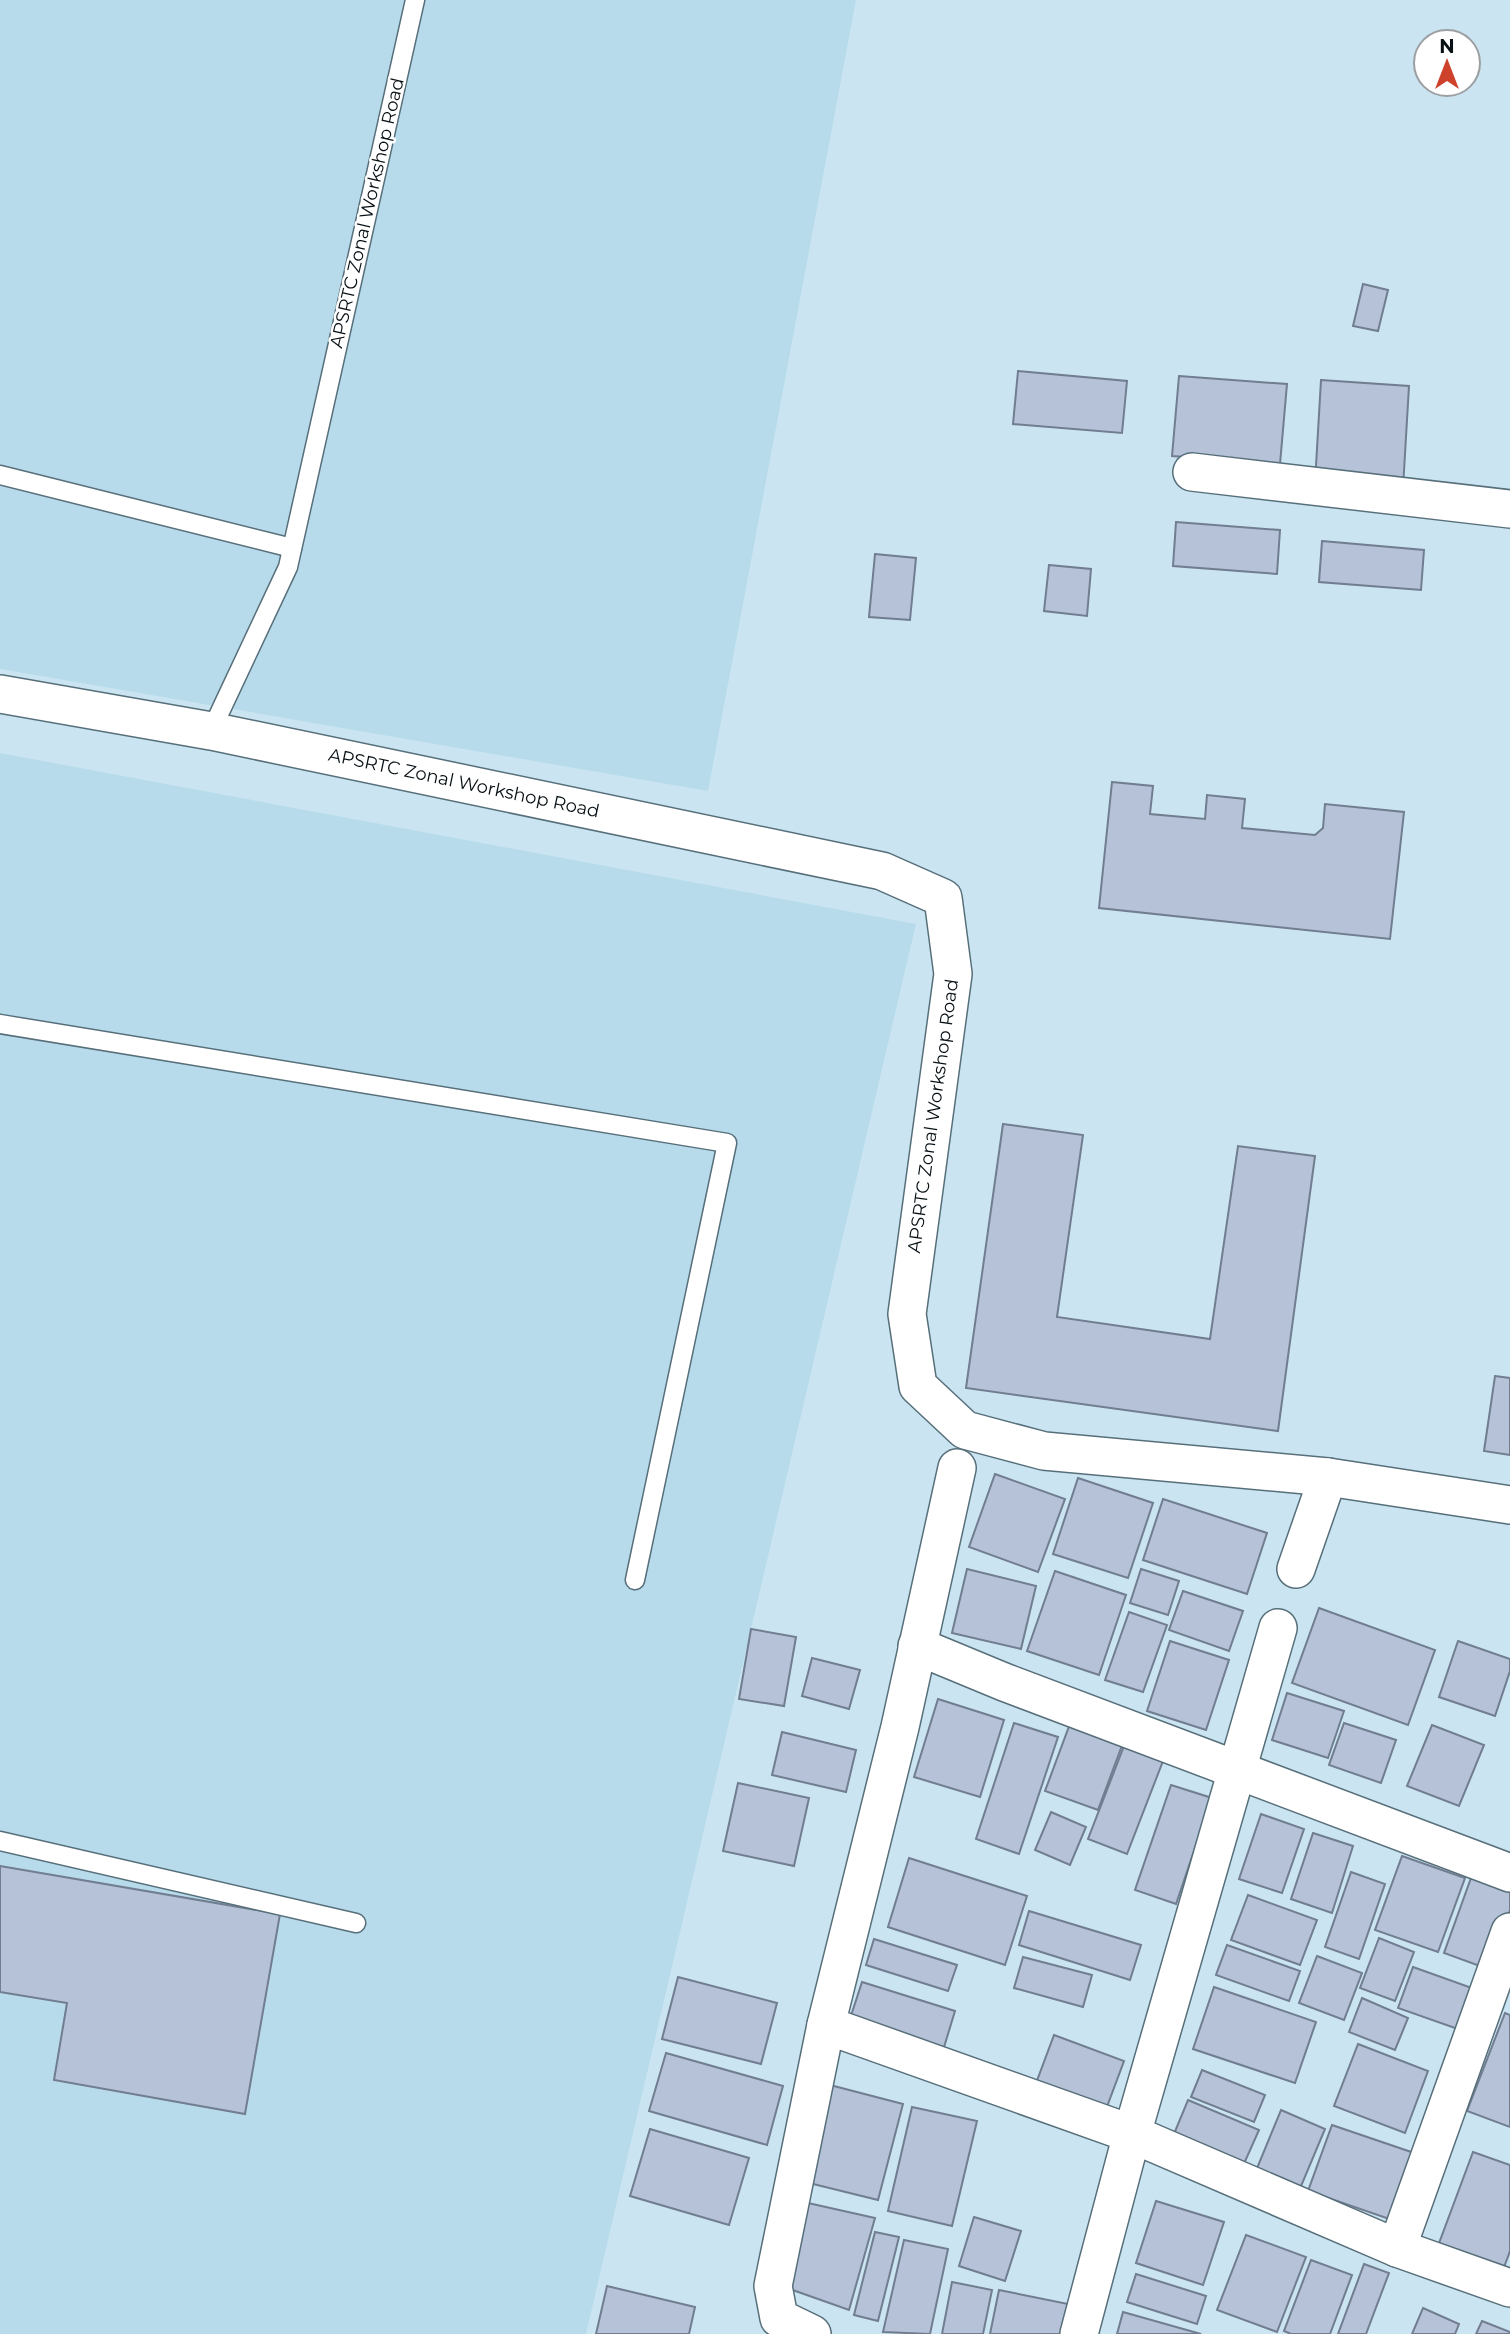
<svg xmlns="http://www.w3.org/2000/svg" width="1510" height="2334" font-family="Montserrat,sans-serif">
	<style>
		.built { fill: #b8dbeb }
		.building { fill: #b5c2d7; stroke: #717d90; stroke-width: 2 }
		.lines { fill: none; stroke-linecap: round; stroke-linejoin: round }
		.lane-casing { stroke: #576f7a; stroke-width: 21 }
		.street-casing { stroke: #576f7a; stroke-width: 40 }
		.lane { stroke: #fff; stroke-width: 18 }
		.street { stroke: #fff; stroke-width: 37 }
		.labels { text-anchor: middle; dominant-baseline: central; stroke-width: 5; stroke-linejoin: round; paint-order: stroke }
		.street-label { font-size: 18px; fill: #071014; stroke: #fff }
	</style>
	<rect width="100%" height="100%" fill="#cae5f1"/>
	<g class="built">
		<path d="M0,0H856L708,791L0,669Z"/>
		<path d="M0,753L916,924L586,2334H0Z"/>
	</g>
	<g class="building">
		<path d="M1363,284L1388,290L1378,331L1353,326Z"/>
		<path d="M1018,371L1127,381L1122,433L1013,424Z"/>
		<path d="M1179,376L1287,384L1280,464L1172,456Z"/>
		<path d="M1321,380L1409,386L1403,488L1315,483Z"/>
		<path d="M1176,522L1280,530L1277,574L1173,566Z"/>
		<path d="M1322,541L1424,550L1421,590L1319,582Z"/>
		<path d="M875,554L916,558L910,620L869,617Z"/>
		<path d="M1049,565L1091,569L1087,616L1044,611Z"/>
		<path d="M1112,782L1153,786L1150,814L1205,819L1207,795L1245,799L1242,828L1315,835L1323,828L1325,804L1404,812L1390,939L1099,908Z"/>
		<path d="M1003,1124L1083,1135L1057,1317L1210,1339L1238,1146L1315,1156L1278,1431L966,1388Z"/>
		<path d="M1495,1376L1510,1378V1455L1484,1451Z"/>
		<path d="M995,1474L1065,1499L1038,1572L969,1547Z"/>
		<path d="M1078,1478L1153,1503L1128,1578L1053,1554Z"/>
		<path d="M1163,1499L1267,1533L1247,1594L1143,1560Z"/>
		<path d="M967,1569L1036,1586L1021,1649L952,1633Z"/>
		<path d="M1141,1569L1179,1581L1168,1615L1130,1603Z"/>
		<path d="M1055,1571L1126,1595L1099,1675L1027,1651Z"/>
		<path d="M1183,1591L1243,1611L1229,1651L1169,1630Z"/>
		<path d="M1319,1608L1435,1650L1408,1725L1292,1683Z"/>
		<path d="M1129,1612L1167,1625L1143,1692L1105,1680Z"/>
		<path d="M751,1629L796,1637L784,1706L739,1699Z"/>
		<path d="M1170,1641L1229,1660L1206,1730L1147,1711Z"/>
		<path d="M1458,1641L1510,1659V1671L1495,1716L1439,1697Z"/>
		<path d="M812,1658L860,1670L849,1709L802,1696Z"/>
		<path d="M1287,1693L1344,1711L1328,1758L1272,1740Z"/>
		<path d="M938,1699L1004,1720L980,1797L914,1777Z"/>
		<path d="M1071,1721L1124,1740L1098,1810L1045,1791Z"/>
		<path d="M1014,1723L1058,1737L1019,1854L976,1839Z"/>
		<path d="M1344,1723L1396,1740L1381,1783L1329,1765Z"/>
		<path d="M1432,1725L1484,1745L1459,1806L1407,1786Z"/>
		<path d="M782,1732L856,1750L846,1792L772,1775Z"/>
		<path d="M1124,1746L1163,1761L1127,1854L1088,1839Z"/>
		<path d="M738,1783L809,1798L794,1866L723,1851Z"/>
		<path d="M1171,1785L1212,1798L1176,1904L1135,1890Z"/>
		<path d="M1051,1812L1086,1827L1070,1865L1035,1850Z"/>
		<path d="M1261,1814L1304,1829L1282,1893L1239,1879Z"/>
		<path d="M1313,1833L1353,1846L1332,1913L1291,1899Z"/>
		<path d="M1402,1856L1465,1878L1438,1952L1375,1930Z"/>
		<path d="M909,1858L1027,1896L1005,1965L888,1927Z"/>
		<path d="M0,1866L280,1914L245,2114L54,2080L67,2003L0,1992Z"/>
		<path d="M1351,1872L1385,1884L1359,1959L1325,1947Z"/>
		<path d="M1471,1878L1510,1892V1910L1488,1969L1444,1953Z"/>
		<path d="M1248,1895L1317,1920L1300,1965L1231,1940Z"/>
		<path d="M1029,1911L1141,1945L1130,1980L1019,1945Z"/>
		<path d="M1379,1938L1414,1952L1395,2001L1360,1988Z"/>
		<path d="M874,1939L957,1965L948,1991L866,1965Z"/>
		<path d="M1227,1945L1300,1971L1289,2001L1216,1975Z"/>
		<path d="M1317,1956L1362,1973L1344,2020L1299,2003Z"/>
		<path d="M1023,1957L1092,1975L1083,2007L1014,1988Z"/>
		<path d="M1413,1967L1486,1993L1472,2034L1398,2008Z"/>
		<path d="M678,1977L777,2003L761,2064L662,2039Z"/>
		<path d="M862,1982L955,2011L941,2057L847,2028Z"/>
		<path d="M1214,1987L1316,2022L1295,2083L1193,2049Z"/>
		<path d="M1362,1998L1408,2018L1395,2050L1349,2032Z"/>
		<path d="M1505,2013L1510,2015V2127L1467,2111Z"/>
		<path d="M1054,2035L1124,2061L1102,2120L1032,2094Z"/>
		<path d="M1358,2044L1428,2071L1405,2133L1334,2106Z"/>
		<path d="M666,2053L783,2086L767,2145L649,2111Z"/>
		<path d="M1202,2070L1265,2095L1254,2122L1191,2097Z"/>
		<path d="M830,2085L903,2104L878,2200L805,2182Z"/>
		<path d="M1188,2100L1259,2130L1239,2175L1169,2146Z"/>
		<path d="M912,2107L977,2121L952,2226L888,2211Z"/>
		<path d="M1281,2110L1325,2129L1299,2191L1255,2173Z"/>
		<path d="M1332,2125L1420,2155L1398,2222L1308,2191Z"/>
		<path d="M650,2129L749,2158L729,2225L630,2196Z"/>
		<path d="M1473,2152L1510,2165V2251L1500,2278L1435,2254Z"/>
		<path d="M1156,2201L1224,2222L1203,2285L1136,2263Z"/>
		<path d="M808,2203L875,2218L849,2310L787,2288Z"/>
		<path d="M974,2217L1021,2231L1005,2281L959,2266Z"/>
		<path d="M875,2232L899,2237L878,2321L854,2315Z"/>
		<path d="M1246,2235L1306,2257L1277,2332L1217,2310Z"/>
		<path d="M904,2240L948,2249L930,2334L883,2332Z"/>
		<path d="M1311,2260L1352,2275L1330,2334H1291L1284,2331Z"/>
		<path d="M1364,2264L1389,2273L1366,2334H1338Z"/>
		<path d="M1136,2274L1206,2296L1197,2324L1127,2302Z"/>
		<path d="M952,2282L992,2290L983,2334H942Z"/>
		<path d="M607,2286L695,2307L689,2334H596Z"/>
		<path d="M999,2290L1073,2305L1067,2334H990Z"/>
		<path d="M1423,2308L1459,2324L1455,2334H1412Z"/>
		<path d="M1123,2312L1201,2334H1117Z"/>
		<path d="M1482,2321L1510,2332V2334H1476Z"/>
	</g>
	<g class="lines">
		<g class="lane-casing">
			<g id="lane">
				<path d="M0,475L292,548"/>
				<path d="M211,731L288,567L415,0"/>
				<path d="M0,1024L727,1143L635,1580"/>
				<path d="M0,1841L356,1923"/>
			</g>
		</g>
		<g class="street-casing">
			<g id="street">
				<path d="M1192,472L1510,509"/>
				<path d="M0,694L211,731L882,871L943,898L953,974L907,1314L918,1386L965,1430L1044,1451L1328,1477L1510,1505"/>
				<path d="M1296,1569L1328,1477"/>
				<path d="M917,1646L1004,1682L1510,1873"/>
				<path d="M826,2025L1132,2134L1397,2248L1510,2288"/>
				<path d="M1397,2248L1510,1932"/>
				<path d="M812,2334L779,2318L773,2286L826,2025L900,1727L957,1468"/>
				<path d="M1079,2334L1132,2134L1278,1628"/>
			</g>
		</g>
		<use href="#lane" class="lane"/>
		<use href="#street" class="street"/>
	</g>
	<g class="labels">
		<g class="street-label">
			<text transform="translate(367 213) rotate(-77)">APSRTC Zonal Workshop Road</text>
			<text transform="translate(464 783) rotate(12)">APSRTC Zonal Workshop Road</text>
			<text transform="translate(933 1116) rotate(-82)">APSRTC Zonal Workshop Road</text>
		</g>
	</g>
	<g transform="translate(1447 63)"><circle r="33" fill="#ffffff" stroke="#9c9fa1" stroke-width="2"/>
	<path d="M0-5L12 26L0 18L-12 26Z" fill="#ce422c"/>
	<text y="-10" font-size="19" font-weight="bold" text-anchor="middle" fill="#071014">N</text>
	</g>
</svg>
